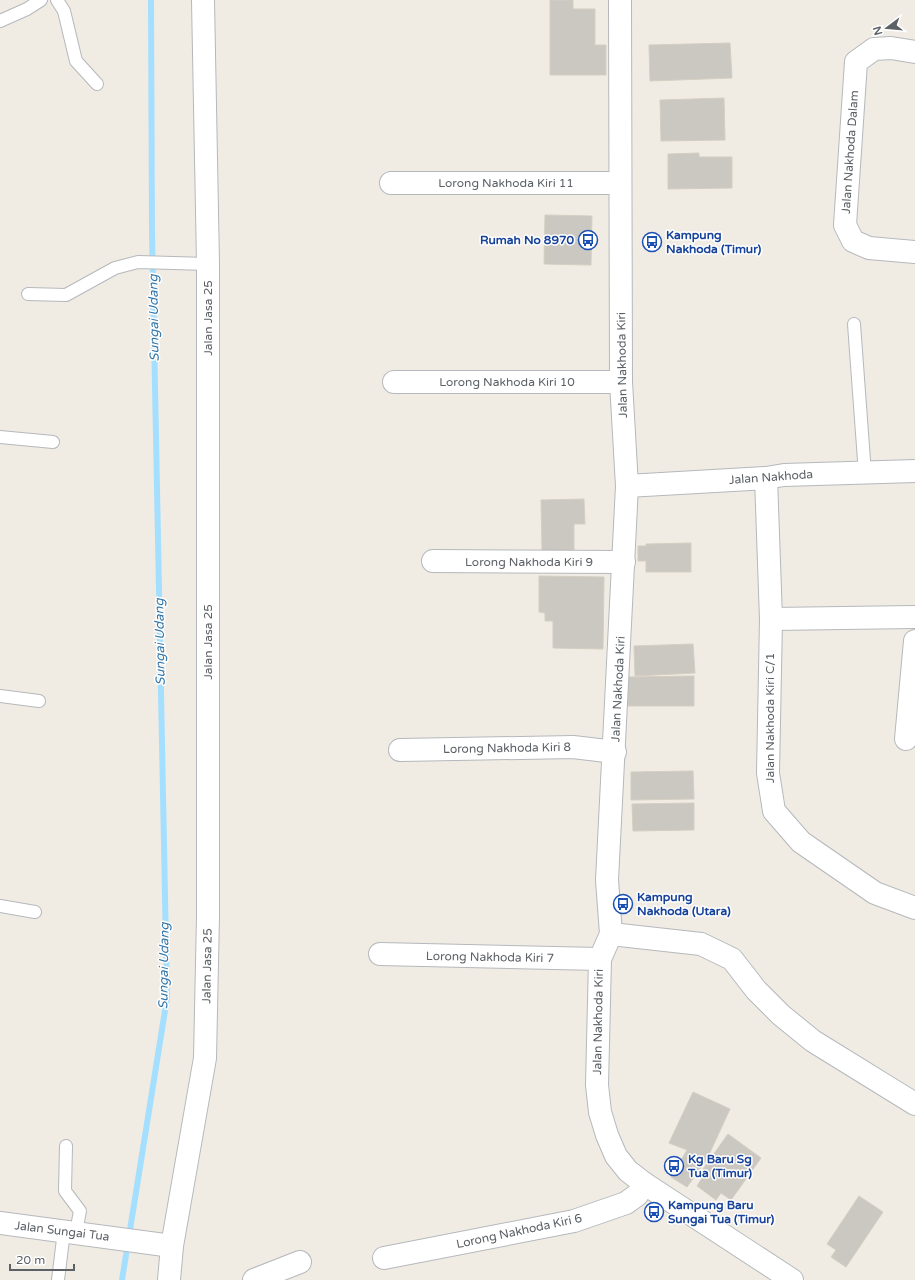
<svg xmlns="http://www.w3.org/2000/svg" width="915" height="1280" font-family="'Varela Round',sans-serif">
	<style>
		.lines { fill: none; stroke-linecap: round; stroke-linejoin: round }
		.stream { stroke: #a5dfff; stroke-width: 6 }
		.building { fill: #cbc7c1; stroke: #d5cec1 }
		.service-casing { stroke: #b5b8bc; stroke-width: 14 }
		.minor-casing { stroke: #b5b8bc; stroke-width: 24 }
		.service { stroke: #fff; stroke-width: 12 }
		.minor { stroke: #fff; stroke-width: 22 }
		.labels { text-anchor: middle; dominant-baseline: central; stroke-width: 3; stroke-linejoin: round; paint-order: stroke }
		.street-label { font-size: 12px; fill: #5c6166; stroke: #fff }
		.transit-label { font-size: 12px; font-weight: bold; fill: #164399; stroke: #fff; text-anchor: start }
		.water-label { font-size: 13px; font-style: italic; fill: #3376a9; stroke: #fff }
	</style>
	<rect width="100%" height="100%" fill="#f0ece4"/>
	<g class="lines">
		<path class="stream" d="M122,1280L167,998L152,233L151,0"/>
	</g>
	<g class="building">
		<path d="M550,0H573V9H595V45H606V75H550Z"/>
		<path d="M730,43L732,78L650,81L649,45Z"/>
		<path d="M724,98L725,140L661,141L660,100Z"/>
		<path d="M699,153V157H732V188L668,189V154Z"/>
		<path d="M545,215L592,216L591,265L544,264Z"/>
		<path d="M584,499L585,524H574V550L542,551L541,500Z"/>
		<path d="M691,543V572H646V561H638V546H646V544Z"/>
		<path d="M539,576L604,577L603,649L553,648V621H545V613L539,612Z"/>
		<path d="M693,644L695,673L635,676L634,646Z"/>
		<path d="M694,676V706H628V677Z"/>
		<path d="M693,771L694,799L631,800V772Z"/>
		<path d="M694,803V830L633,831L632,804Z"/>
		<path d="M693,1092L730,1109L707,1159L687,1187L671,1177L687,1150L669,1143Z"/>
		<path d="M728,1134L761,1158L731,1200L721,1193L716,1200L697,1186L706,1172L703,1169Z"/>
		<path d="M859,1196L883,1212L846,1267L831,1257L836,1250L827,1244Z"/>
	</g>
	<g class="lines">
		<g class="service-casing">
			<g id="service">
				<path d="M57,0L64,11L76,61L97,84"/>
				<path d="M0,21L27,9L41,0"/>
				<path d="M28,294L66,295L115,268L138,262L208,264"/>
				<path d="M854,324L865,474"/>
				<path d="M0,437L53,442"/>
				<path d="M0,696L39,701"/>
				<path d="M0,906L35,912"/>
				<path d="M66,1146L65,1191L80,1211L76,1232"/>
				<path d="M58,1280L64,1231"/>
			</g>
		</g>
		<g class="minor-casing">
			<g id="minor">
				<path d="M620,0L621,382L627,486L607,880L611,934L600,959L597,1085L600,1112L607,1135L616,1156L628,1171L645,1184L792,1280"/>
				<path d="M915,52L891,48L874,49L856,62L845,225L853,241L869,248L915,252"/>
				<path d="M391,183H620"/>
				<path d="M394,382H621"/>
				<path d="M766,478L771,619L768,773L774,811L801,842L875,893L915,908"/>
				<path d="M627,486L766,478L784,475L915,471"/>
				<path d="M433,561L624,562"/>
				<path d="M771,619L915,617"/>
				<path d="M906,739L915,641"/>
				<path d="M400,750L573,747L615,752"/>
				<path d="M611,934L701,944L732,959L756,990L781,1015L813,1041L915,1104"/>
				<path d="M380,954L600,959"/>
				<path d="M0,1223L172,1246"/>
				<path d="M384,1258L574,1221L626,1203L637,1195L645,1184"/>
				<path d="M169,1280L172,1246L205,1058L208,916V264L203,0"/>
				<path d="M254,1280L300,1262"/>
			</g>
		</g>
		<use href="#service" class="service"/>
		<use href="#minor" class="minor"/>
	</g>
	<defs>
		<g id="bus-ring" transform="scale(1)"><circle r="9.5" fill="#fff" stroke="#1a4fb4" stroke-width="1.5"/><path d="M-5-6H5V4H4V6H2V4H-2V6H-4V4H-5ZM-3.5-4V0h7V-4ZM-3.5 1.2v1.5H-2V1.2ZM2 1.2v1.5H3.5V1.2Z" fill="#1a4fb4"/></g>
	</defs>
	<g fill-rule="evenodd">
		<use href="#bus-ring" x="588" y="240"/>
		<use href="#bus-ring" x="652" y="242"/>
		<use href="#bus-ring" x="623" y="904"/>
		<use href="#bus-ring" x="674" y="1166"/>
		<use href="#bus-ring" x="654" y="1212"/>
	</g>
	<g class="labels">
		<g class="street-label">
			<text transform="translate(850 152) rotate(-86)">Jalan Nakhoda Dalam</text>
			<text x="506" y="183">Lorong Nakhoda Kiri 11</text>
			<text transform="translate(208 318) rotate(-90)">Jalan Jasa 25</text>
			<text transform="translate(622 365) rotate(-91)">Jalan Nakhoda Kiri</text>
			<text x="507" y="382">Lorong Nakhoda Kiri 10</text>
			<text transform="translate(771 477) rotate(-4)">Jalan Nakhoda</text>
			<text x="529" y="562">Lorong Nakhoda Kiri 9</text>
			<text transform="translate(208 642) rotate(-90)">Jalan Jasa 25</text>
			<text transform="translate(618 689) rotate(-87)">Jalan Nakhoda Kiri</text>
			<text transform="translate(770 718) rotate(-90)">Jalan Nakhoda Kiri C/1</text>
			<text transform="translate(507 748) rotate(-1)">Lorong Nakhoda Kiri 8</text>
			<text transform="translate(490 957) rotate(1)">Lorong Nakhoda Kiri 7</text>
			<text transform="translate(207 966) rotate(-89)">Jalan Jasa 25</text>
			<text transform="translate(598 1022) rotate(-89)">Jalan Nakhoda Kiri</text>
			<text transform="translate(62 1231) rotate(7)">Jalan Sungai Tua</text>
			<text transform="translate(519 1231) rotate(-12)">Lorong Nakhoda Kiri 6</text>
		</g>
		<g class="transit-label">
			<text x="666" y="235">Kampung<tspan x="666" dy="14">Nakhoda (Timur)</tspan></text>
			<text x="574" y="240" text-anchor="end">Rumah No 8970</text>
			<text x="637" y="897">Kampung<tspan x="637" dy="14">Nakhoda (Utara)</tspan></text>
			<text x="688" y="1159">Kg Baru Sg<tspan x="688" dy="14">Tua (Timur)</tspan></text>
			<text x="668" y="1205">Kampung Baru<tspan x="668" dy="14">Sungai Tua (Timur)</tspan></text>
		</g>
		<g class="water-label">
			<text transform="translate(154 318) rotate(-91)">Sungai Udang</text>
			<text transform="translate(160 642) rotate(-91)">Sungai Udang</text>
			<text transform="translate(164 966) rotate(-89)">Sungai Udang</text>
		</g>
	</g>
	<g transform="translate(887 28) rotate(254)" stroke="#ffffff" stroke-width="3" paint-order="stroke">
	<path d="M0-3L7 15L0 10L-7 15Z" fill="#5c6166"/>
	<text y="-6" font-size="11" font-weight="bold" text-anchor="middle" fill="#5c6166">N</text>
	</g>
	<path d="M10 1264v6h64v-6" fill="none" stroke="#5c6166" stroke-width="2"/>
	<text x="16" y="1264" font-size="12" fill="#5c6166" stroke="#ffffff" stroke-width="3" paint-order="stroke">20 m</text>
</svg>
